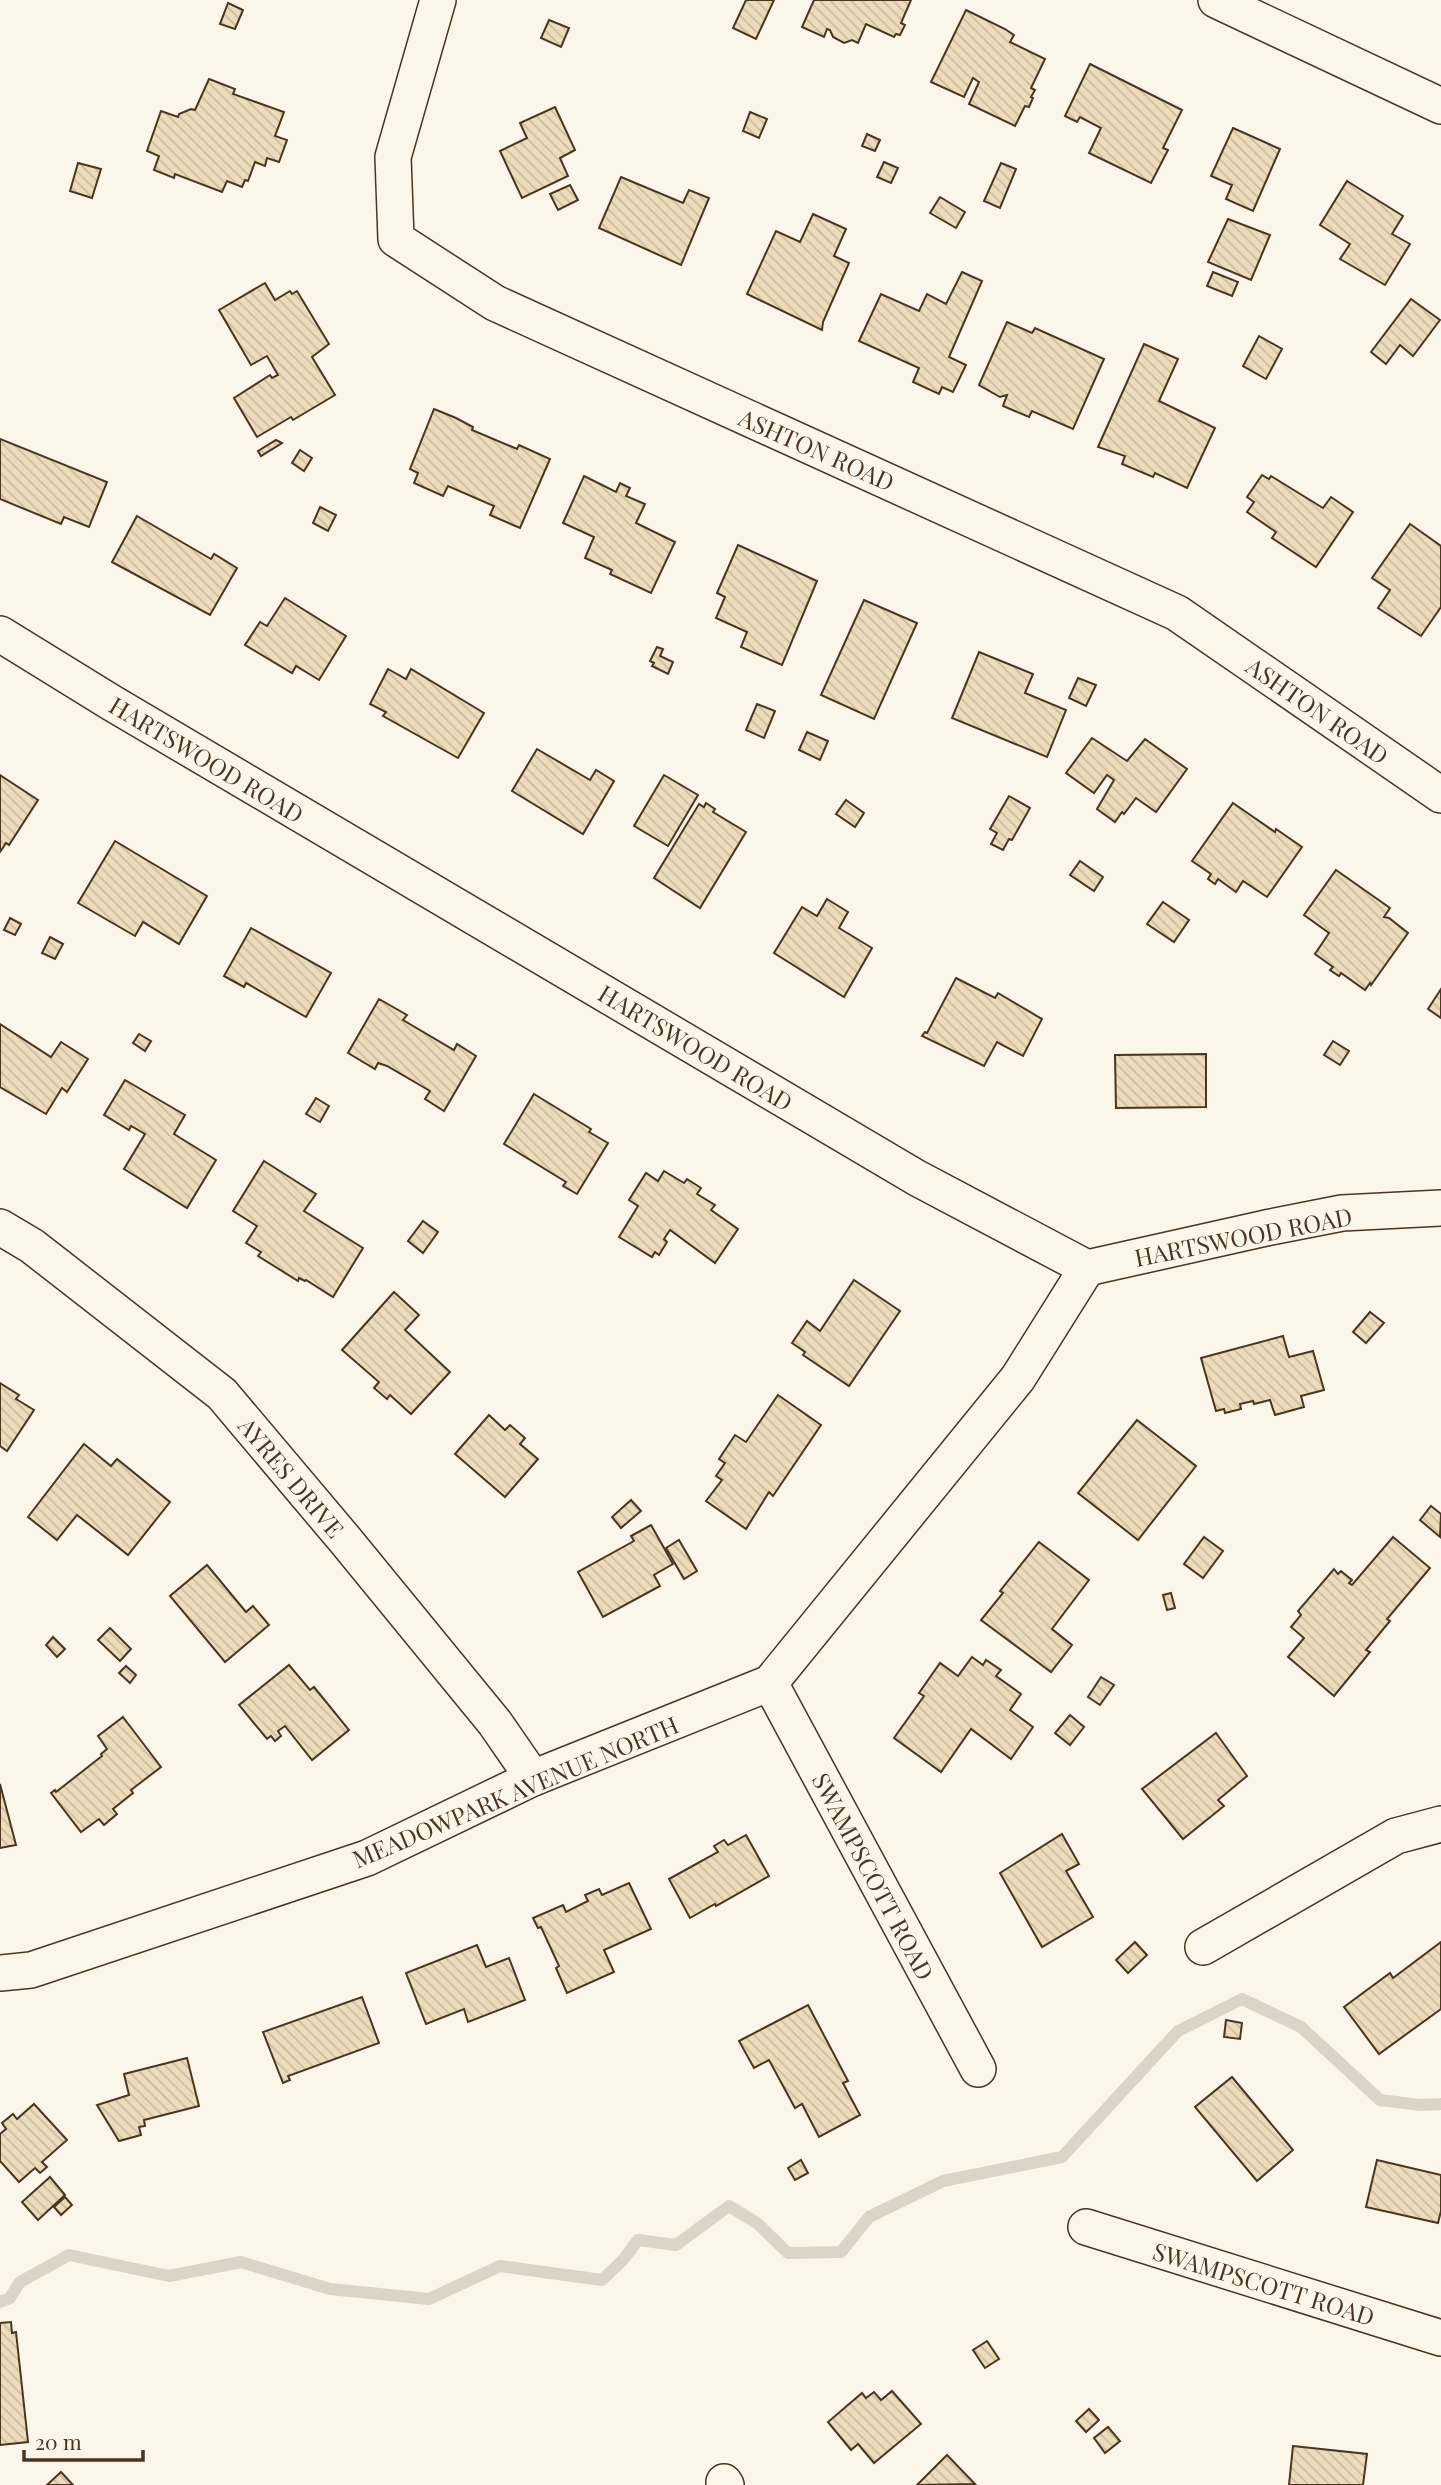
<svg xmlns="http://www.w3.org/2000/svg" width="1441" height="2485" font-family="'Playfair Display',serif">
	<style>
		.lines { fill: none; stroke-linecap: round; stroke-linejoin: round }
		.stream { stroke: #dcd4c6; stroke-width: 12 }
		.building { fill: url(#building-back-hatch); stroke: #4a3520; stroke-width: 2 }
		.street-casing { stroke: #4a3520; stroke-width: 38 }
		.street { stroke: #fbf6e9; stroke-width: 35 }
		.labels { text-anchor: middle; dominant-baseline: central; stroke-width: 5; stroke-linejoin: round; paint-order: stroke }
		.street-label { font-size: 24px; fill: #4a3520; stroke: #fbf6e9 }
	</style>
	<defs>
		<pattern id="building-back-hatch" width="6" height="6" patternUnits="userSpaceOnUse" patternTransform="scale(1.75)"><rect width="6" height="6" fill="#ecdcbc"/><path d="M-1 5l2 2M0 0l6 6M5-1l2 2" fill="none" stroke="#ccbda1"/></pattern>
	</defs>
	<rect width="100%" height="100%" fill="#fbf6e9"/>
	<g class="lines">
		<path class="stream" d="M0,2302L10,2298L20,2282L69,2255L169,2276L241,2262L330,2289L429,2299L500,2266L602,2280L623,2260L638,2240L676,2245L729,2206L757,2223L788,2253L841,2252L869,2217L943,2181L1062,2157L1178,2031L1242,1999L1301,2027L1380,2100L1420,2105L1441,2104"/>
	</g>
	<g class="building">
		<path d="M746,0H774L756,39L733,28Z"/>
		<path d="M814,0H911L901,23L905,25L900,35L896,34L894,37L866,24L858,43L852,40L844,43L833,37L830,30L827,29L824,37L802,27Z"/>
		<path d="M228,3L243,10L235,29L220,24Z"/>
		<path d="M966,10L1005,29L1014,35L1010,42L1045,59L1031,88L1035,90L1031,97L1033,98L1029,107L1025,106L1015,126L969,104L979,82L973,78L964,97L931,82Z"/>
		<path d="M549,20L569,28L561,47L541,38Z"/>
		<path d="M1090,64L1182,110L1163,148L1168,150L1151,183L1089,153L1101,128L1080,117L1077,122L1065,116Z"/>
		<path d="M209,79L235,89L233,94L284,112L275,136L287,140L279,162L267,158L265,166L255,162L248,181L245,180L242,187L227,181L222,192L175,174L174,178L154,170L159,156L147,151L161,111L178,117L179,114L191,109L195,110Z"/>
		<path d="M555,107L575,150L560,158L568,176L522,198L500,151L527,138L520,123Z"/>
		<path d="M750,112L767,119L759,138L743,131Z"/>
		<path d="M1233,128L1280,149L1253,211L1226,199L1232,185L1211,176Z"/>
		<path d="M867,134L880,140L875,151L862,146Z"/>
		<path d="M884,162L898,168L891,183L877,177Z"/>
		<path d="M78,163L101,169L92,198L70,191Z"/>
		<path d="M1001,163L1016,169L1000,208L984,201Z"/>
		<path d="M621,177L683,203L689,190L709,198L681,265L599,228Z"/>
		<path d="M1347,181L1403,216L1392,234L1410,244L1385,285L1340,259L1350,244L1320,225Z"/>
		<path d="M570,185L578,200L558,210L550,194Z"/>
		<path d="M940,197L965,212L956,228L930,213Z"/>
		<path d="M813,214L846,229L834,256L849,263L823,322L822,330L747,294L776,231L800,242Z"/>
		<path d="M1228,219L1270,235L1251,280L1208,262Z"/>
		<path d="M962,272L982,281L949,357L966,365L953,392L942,387L939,394L913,382L919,368L859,341L881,294L919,311L927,294L946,304Z"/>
		<path d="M1213,272L1238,282L1232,296L1207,286Z"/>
		<path d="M265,283L275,300L290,291L292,294L297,291L329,344L312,357L335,395L293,420L291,417L257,437L234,398L270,375L272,378L278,375L267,356L251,365L219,310Z"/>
		<path d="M1411,299L1440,320L1413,356L1400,345L1386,364L1371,352Z"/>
		<path d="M1007,322L1032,333L1035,328L1104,359L1073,429L1032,411L1029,417L1003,406L1007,395L1000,397L979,385Z"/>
		<path d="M1259,336L1282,349L1266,379L1243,366Z"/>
		<path d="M1144,344L1178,359L1159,401L1215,428L1187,488L1155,473L1153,477L1122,464L1125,456L1098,447Z"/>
		<path d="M434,409L456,418L473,427L472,430L517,449L519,445L550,459L520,528L490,515L494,506L448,486L443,496L414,483L418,473L410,469Z"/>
		<path d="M0,439L107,482L89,527L64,517L61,524L0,499Z"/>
		<path d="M276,440L282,443L261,456L258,451Z"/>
		<path d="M300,450L312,458L304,471L292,463Z"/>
		<path d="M1262,475L1269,479L1271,476L1323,508L1331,497L1353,512L1316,567L1272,538L1276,532L1247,512L1254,502L1247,497Z"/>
		<path d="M584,476L616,492L620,483L630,488L626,496L645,504L636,523L675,542L651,593L610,574L612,570L585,558L594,537L563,523Z"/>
		<path d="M320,507L336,515L328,531L313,523Z"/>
		<path d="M137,516L211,559L214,554L237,568L210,615L112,562Z"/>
		<path d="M1410,524L1441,546V607L1421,636L1378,608L1390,590L1372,578Z"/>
		<path d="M738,545L817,581L782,665L741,647L747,632L716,618L725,597L717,593Z"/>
		<path d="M285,598L346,636L319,680L296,666L292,673L245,645L260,622L267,626Z"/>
		<path d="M864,600L917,623L874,719L821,695Z"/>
		<path d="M657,647L663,649L660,656L673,662L668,674L652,666L654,663L650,661Z"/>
		<path d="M979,652L1033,674L1025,693L1066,710L1047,757L952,718Z"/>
		<path d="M388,669L406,679L411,669L484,713L458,758L383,716L386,712L370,704Z"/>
		<path d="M1078,678L1096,685L1086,706L1069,698Z"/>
		<path d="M757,704L775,711L764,738L746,730Z"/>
		<path d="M807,732L828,741L820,760L799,750Z"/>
		<path d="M1092,738L1127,761L1145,739L1187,769L1156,812L1136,798L1124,814L1122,812L1115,822L1097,809L1114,780L1107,775L1094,793L1066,773Z"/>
		<path d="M537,749L590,780L596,770L614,781L583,834L512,791Z"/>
		<path d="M0,775L38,800L9,845L6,843L0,852Z"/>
		<path d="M664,775L698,795L668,846L634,826Z"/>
		<path d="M1009,796L1030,808L1012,840L1009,839L1003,850L991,844L997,833L990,829Z"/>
		<path d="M846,800L864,813L855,827L836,814Z"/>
		<path d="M706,803L715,809L713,812L746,832L700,908L654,878L699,804L704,807Z"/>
		<path d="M1233,803L1275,832L1276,829L1302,847L1267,897L1243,881L1236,892L1218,879L1215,884L1208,879L1211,874L1192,861Z"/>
		<path d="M115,841L207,896L179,944L143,922L135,936L78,903Z"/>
		<path d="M1080,861L1103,877L1094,891L1070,875Z"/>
		<path d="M1336,870L1390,908L1384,917L1389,918L1408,933L1371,985L1370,983L1365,990L1341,973L1339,976L1330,970L1333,967L1315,954L1329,933L1304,915Z"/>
		<path d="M827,899L848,912L839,928L872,948L844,997L774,953L802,907L817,916Z"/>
		<path d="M1163,902L1189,920L1174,942L1147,924Z"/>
		<path d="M10,918L21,924L15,935L4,930Z"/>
		<path d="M251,928L331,973L306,1017L246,983L244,987L224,976Z"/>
		<path d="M50,937L63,944L55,959L42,953Z"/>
		<path d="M956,978L995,998L998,993L1042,1019L1023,1056L997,1042L984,1066L922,1036L925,1032L927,1033Z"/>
		<path d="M1441,989V1018L1428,1009Z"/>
		<path d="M379,999L407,1015L403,1020L454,1050L457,1044L476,1056L444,1111L425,1099L430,1091L387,1066L378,1063L375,1069L348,1053Z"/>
		<path d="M0,1024L51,1057L61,1042L88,1059L67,1092L62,1088L46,1114L0,1087Z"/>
		<path d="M139,1034L151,1041L145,1051L133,1043Z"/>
		<path d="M1333,1041L1349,1051L1340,1065L1324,1055Z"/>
		<path d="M1206,1054V1107L1116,1108L1115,1055Z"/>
		<path d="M125,1080L185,1115L174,1134L216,1160L187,1208L124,1169L145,1134L131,1126L129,1130L104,1115Z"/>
		<path d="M534,1094L591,1129L589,1132L608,1143L577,1194L563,1186L566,1182L504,1144Z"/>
		<path d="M316,1098L329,1106L320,1122L306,1114Z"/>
		<path d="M264,1161L316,1194L304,1211L363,1248L333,1297L306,1280L305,1281L299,1278L298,1281L258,1256L261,1252L246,1243L257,1226L233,1211Z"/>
		<path d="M664,1171L684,1183L687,1179L701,1188L697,1194L715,1205L711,1210L738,1229L715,1263L670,1230L664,1239L667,1242L659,1255L655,1252L652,1257L619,1237L638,1206L629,1200L646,1173L658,1181Z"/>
		<path d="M423,1221L438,1232L423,1253L408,1241Z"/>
		<path d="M854,1280L900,1311L849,1386L803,1355L805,1352L792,1343L807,1321L820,1331Z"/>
		<path d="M394,1292L419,1315L405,1330L450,1372L411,1414L390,1395L387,1399L374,1388L379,1382L342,1350Z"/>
		<path d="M1370,1312L1384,1323L1366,1343L1353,1332Z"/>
		<path d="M1283,1336L1289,1357L1313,1351L1324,1390L1301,1396L1304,1407L1275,1415L1270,1400L1254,1404L1253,1401L1240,1404L1241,1409L1225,1413L1224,1409L1216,1411L1201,1358Z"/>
		<path d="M0,1383L19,1395L16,1399L34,1410L7,1451L0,1446Z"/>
		<path d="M778,1395L821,1425L773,1496L769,1492L746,1529L706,1501L722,1480L716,1476L725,1463L719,1459L735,1435L746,1442Z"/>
		<path d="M489,1415L505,1430L510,1425L525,1438L520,1444L538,1459L505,1497L455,1454Z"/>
		<path d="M1137,1420L1196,1466L1138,1540L1078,1493Z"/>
		<path d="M84,1444L111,1466L117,1459L170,1502L128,1555L77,1515L57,1540L28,1517Z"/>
		<path d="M631,1500L641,1511L621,1528L612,1517Z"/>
		<path d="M1431,1506L1441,1514L1440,1537L1420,1520Z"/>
		<path d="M651,1525L673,1564L654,1575L660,1586L603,1617L578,1572L634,1541L631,1536Z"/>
		<path d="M1204,1537L1223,1551L1203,1578L1184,1564Z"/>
		<path d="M1393,1537L1430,1568L1387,1619L1390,1621L1366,1650L1370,1652L1334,1696L1288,1657L1304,1638L1291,1627L1301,1615L1298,1611L1334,1569L1338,1574L1341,1571L1352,1580L1349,1583L1352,1585Z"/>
		<path d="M679,1540L697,1571L684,1579L666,1548Z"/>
		<path d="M1039,1542L1089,1580L1052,1629L1072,1645L1051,1672L981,1620L1003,1593L1000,1591Z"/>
		<path d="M207,1565L246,1612L253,1606L269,1625L225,1662L170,1596Z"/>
		<path d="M1171,1593L1175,1608L1167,1610L1163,1595Z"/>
		<path d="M110,1628L131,1649L120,1661L98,1640Z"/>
		<path d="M53,1637L65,1649L57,1657L46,1645Z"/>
		<path d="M972,1657L983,1665L986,1660L1001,1670L996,1676L1021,1694L1010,1710L1033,1727L1011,1759L971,1729L941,1772L894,1738L924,1696L919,1693L940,1663L958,1676Z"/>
		<path d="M289,1665L310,1690L314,1687L349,1730L312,1760L285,1726L278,1731L281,1736L275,1741L271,1736L267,1739L239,1705Z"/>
		<path d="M126,1666L136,1675L130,1683L119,1673Z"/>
		<path d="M1101,1677L1114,1685L1100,1705L1088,1697Z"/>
		<path d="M1070,1715L1084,1727L1070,1745L1055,1733Z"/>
		<path d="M123,1717L161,1767L131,1790L133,1793L113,1809L117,1814L104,1825L99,1819L81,1832L51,1793L55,1790L56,1792L102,1756L101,1754L107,1749L98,1736Z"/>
		<path d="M1216,1733L1247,1776L1218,1800L1224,1806L1183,1839L1142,1789Z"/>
		<path d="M0,1784L16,1845L0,1848Z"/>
		<path d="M1062,1834L1079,1864L1066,1871L1093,1917L1042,1947L1000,1873Z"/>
		<path d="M746,1835L769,1876L716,1906L715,1904L690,1918L669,1879L718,1852L714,1846L724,1840L728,1845Z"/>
		<path d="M629,1883L651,1929L604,1950L614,1972L567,1993L556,1968L559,1966L541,1927L538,1928L533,1918L563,1905L566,1912L588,1901L585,1895L599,1889L602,1895Z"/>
		<path d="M1135,1942L1147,1955L1128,1973L1116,1960Z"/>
		<path d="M1441,1942V2009L1379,2054L1344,2007L1390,1973L1393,1978Z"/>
		<path d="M477,1945L486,1967L509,1958L525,2000L468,2022L464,2009L426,2024L406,1973Z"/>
		<path d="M362,1997L379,2043L288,2076L290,2080L283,2083L263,2032Z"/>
		<path d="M808,2005L848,2081L843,2083L860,2115L819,2137L802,2104L795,2108L769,2060L754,2068L739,2041Z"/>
		<path d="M1226,2020L1242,2023L1240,2039L1224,2037Z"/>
		<path d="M187,2058L199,2106L144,2120L145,2126L139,2127L141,2135L119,2141L97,2105L129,2095L124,2074Z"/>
		<path d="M1232,2077L1293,2150L1257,2181L1195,2107Z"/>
		<path d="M34,2104L67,2140L42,2162L47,2167L40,2173L35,2168L19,2182L0,2161V2134L6,2129L2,2123L13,2114L17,2119Z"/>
		<path d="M801,2160L808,2173L795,2180L788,2168Z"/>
		<path d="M1377,2160L1441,2175V2211L1438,2223L1366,2207Z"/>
		<path d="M50,2177L65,2195L38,2220L22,2202Z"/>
		<path d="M65,2197L72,2205L61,2215L54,2207Z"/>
		<path d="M11,2322L12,2333L16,2332L28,2442L0,2445V2323Z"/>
		<path d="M987,2341L999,2359L985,2368L973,2350Z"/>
		<path d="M892,2391L921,2424L874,2463L858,2444L851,2450L828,2422L862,2393L866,2398L874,2392L881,2400Z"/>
		<path d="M1089,2409L1099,2420L1086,2432L1076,2421Z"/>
		<path d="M1108,2427L1120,2441L1105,2453L1094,2438Z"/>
		<path d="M1293,2446L1367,2454L1363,2485H1289Z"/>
		<path d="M947,2455L975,2484L917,2485Z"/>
		<path d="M61,2472L73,2485H47Z"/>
	</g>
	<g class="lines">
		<g class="street-casing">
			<g id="street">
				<path d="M438,0L393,157L396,239L495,303L1177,613L1441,795"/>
				<path d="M1216,0L1441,106"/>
				<path d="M0,634L112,703L917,1178L1087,1268L1266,1228L1342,1213L1441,1208"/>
				<path d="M0,1227L32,1246L222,1394L346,1541L495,1723L533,1778"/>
				<path d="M770,1683L978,2069"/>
				<path d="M1203,1947L1396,1836L1441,1824"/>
				<path d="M0,1973L31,1970L367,1858L533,1778L770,1683L1018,1378L1087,1268"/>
				<path d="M1086,2227L1441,2338"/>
				<path d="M724,2482L726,2485"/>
			</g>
		</g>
		<use href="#street" class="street"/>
	</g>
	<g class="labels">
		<g class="street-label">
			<text transform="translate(817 449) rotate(24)">ASHTON ROAD</text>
			<text transform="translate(1318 710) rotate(35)">ASHTON ROAD</text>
			<text transform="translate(207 759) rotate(31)">HARTSWOOD ROAD</text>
			<text transform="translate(696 1047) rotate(31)">HARTSWOOD ROAD</text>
			<text transform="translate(1243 1236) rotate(-11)">HARTSWOOD ROAD</text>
			<text transform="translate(292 1477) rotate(50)">AYRES DRIVE</text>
			<text transform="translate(515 1791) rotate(-23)">MEADOWPARK AVENUE NORTH</text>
			<text transform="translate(874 1876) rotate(62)">SWAMPSCOTT ROAD</text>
			<text transform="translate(1264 2283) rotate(17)">SWAMPSCOTT ROAD</text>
		</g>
	</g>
	<path d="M24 2450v10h119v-10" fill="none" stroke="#4a3520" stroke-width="3.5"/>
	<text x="35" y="2450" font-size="21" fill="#4a3520" stroke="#fbf6e9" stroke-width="5" paint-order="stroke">20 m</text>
</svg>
